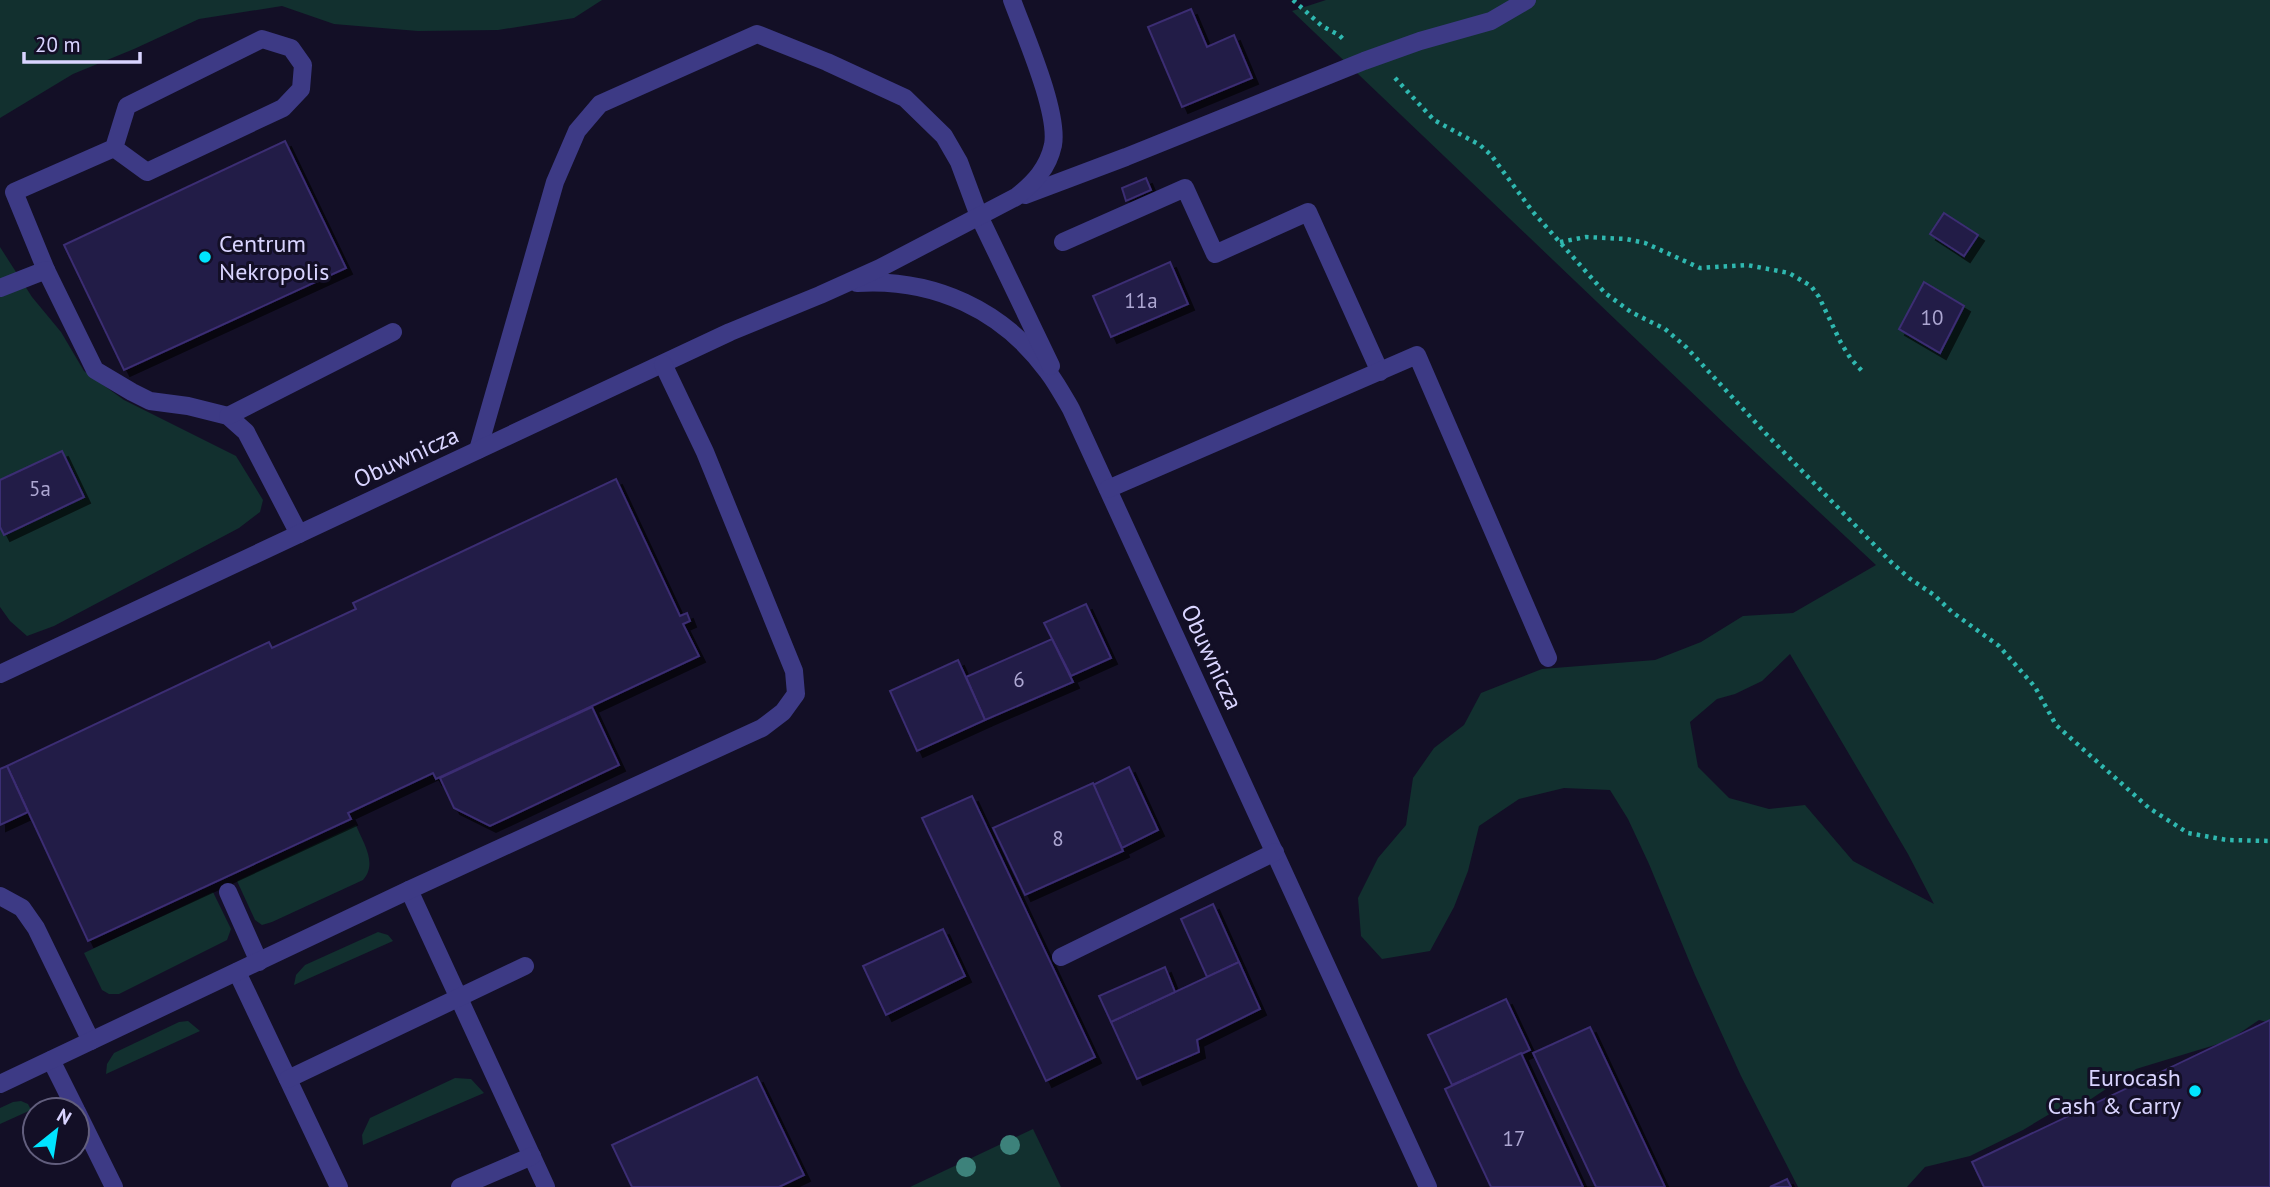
<svg xmlns="http://www.w3.org/2000/svg" width="2270" height="1187" font-family="'PT Sans',sans-serif">
	<style>
		.green { fill: #12302f; fill-rule: evenodd }
		.building { fill: #241b47; stroke: #3b2d73; stroke-width: 2; filter: url(#shadow) }
		.lines { fill: none; stroke-linecap: round; stroke-linejoin: round }
		.path { stroke: #2fb8b0; stroke-width: 4.5; stroke-dasharray: 3.5 5; stroke-linecap: butt }
		.minor { stroke: #3d3a85; stroke-width: 18 }
		.tree { fill: #3d827b }
		.poi-dot { fill: #00e5ff; stroke: #130f26; stroke-width: 2.5 }
		.labels { text-anchor: middle; dominant-baseline: central; stroke-width: 6; stroke-linejoin: round; paint-order: stroke }
		.number-label { font-size: 21px; fill: #aca6d1 }
		.poi-label { font-size: 24px; fill: #d9d4ff; stroke: #130f26; text-anchor: start }
		.street-label { font-size: 24px; fill: #d9d4ff; stroke: #130f26 }
	</style>
	<defs>
		<filter id="shadow"><feDropShadow dx="6" dy="6" stdDeviation="0" flood-color="#0009"/></filter>
	</defs>
	<rect width="100%" height="100%" fill="#130f26"/>
	<g class="green">
		<path d="M0,0H602L574,18L498,30L418,31L334,24L282,6L199,19L134,49L73,74L0,118Z"/>
		<path d="M1326,0H2270V1023L2259,1020L2228,1041L2136,1069L2088,1101L2063,1106L2023,1130L1970,1156L1925,1167L1907,1187H1798L1741,1076L1695,975L1649,864L1628,819L1610,790L1564,788L1519,799L1479,826L1468,871L1454,907L1430,951L1382,959L1361,936L1358,898L1378,858L1406,825L1413,778L1434,748L1464,725L1481,693L1542,669L1655,660L1701,642L1743,616L1793,613L1876,565L1727,426L1292,11ZM1790,654L1908,854L1934,904L1853,861L1805,805L1769,809L1729,798L1698,767L1690,722L1717,699L1735,694L1762,681Z"/>
		<path d="M0,247L32,297L61,332L84,371L124,400L236,456L263,500L260,512L239,528L54,626L27,636L10,621L0,607Z"/>
		<path d="M356,825C363,843 378,863 363,880L272,922L262,925L255,920L237,881Z"/>
		<path d="M213,892L231,929L227,940L119,994H109L102,990L84,953Z"/>
		<path d="M378,932L388,935L393,941L294,985L296,975L305,965Z"/>
		<path d="M188,1021L200,1031L106,1074L107,1064L114,1053L179,1022Z"/>
		<path d="M455,1078L471,1079L484,1093L363,1145L362,1135L370,1118Z"/>
		<path d="M21,1101L28,1104L31,1110L0,1124V1108L13,1102Z"/>
		<path d="M1033,1129L1061,1187H910Z"/>
	</g>
	<g class="building">
		<path d="M1191,9L1207,47L1234,35L1252,78L1182,107L1148,27Z"/>
		<path d="M285,141L346,268L124,370L64,245Z"/>
		<path d="M1146,178L1151,190L1126,201L1122,188Z"/>
		<path d="M1944,213L1978,235L1964,256L1930,234Z"/>
		<path d="M1170,262L1188,304L1111,337L1093,296Z"/>
		<path d="M1924,282L1964,306L1940,353L1899,329Z"/>
		<path d="M62,451L84,497L4,535L0,527V480Z"/>
		<path d="M616,479L680,616L687,613L690,621L683,624L699,656L436,779L433,773L348,813L351,819L88,941L7,766L269,642L272,648L356,609L353,603Z"/>
		<path d="M1086,604L1111,658L1071,676L1044,623Z"/>
		<path d="M1052,639L1073,682L985,720L966,677Z"/>
		<path d="M958,660L985,720L917,751L890,691Z"/>
		<path d="M592,707L619,765L490,826L454,808L440,778Z"/>
		<path d="M7,766L28,812L0,825V769Z"/>
		<path d="M1129,767L1158,830L1122,848L1093,785Z"/>
		<path d="M1093,783L1123,851L1025,895L993,828Z"/>
		<path d="M972,796L1095,1057L1046,1081L922,818Z"/>
		<path d="M1213,904L1239,962L1207,977L1181,919Z"/>
		<path d="M943,929L965,976L886,1015L863,966Z"/>
		<path d="M1239,962L1260,1009L1197,1040L1199,1052L1137,1079L1111,1022Z"/>
		<path d="M1165,967L1175,992L1111,1022L1099,996Z"/>
		<path d="M1506,999L1530,1050L1452,1085L1428,1035Z"/>
		<path d="M2270,1020V1187H1984L1972,1162Z"/>
		<path d="M1590,1027L1665,1187H1596L1533,1053Z"/>
		<path d="M1521,1053L1583,1187H1491L1445,1089Z"/>
		<path d="M757,1077L804,1175L779,1187H632L612,1145Z"/>
		<path d="M1787,1179L1791,1187H1770Z"/>
	</g>
	<g class="lines">
		<g class="path">
			<path d="M1293,0L1322,26L1339,35L1344,40"/>
			<path d="M1395,78L1434,120L1480,145L1491,155L1533,212L1605,293L1631,312L1665,329L1686,347L1769,437L1891,562L1909,578L1934,595L1952,612L1999,646L2035,687L2056,725L2149,808L2188,833L2227,840L2270,841"/>
			<path d="M1560,242L1586,237L1626,239L1645,243L1700,268L1747,265L1789,273L1811,286L1819,297L1841,343L1851,359L1863,372"/>
		</g>
		<g class="minor">
			<path d="M1025,195L1126,157L1364,61L1420,41L1491,21L1527,0"/>
			<path d="M1063,242L1185,188L1215,254L1308,212L1380,372"/>
			<path d="M46,270L14,192L114,148L127,106L262,39L291,48L303,65L301,89L283,108L147,172L114,148"/>
			<path d="M857,283C934,278 1003,310 1048,372C1057,384 1064,397 1071,409L1428,1187"/>
			<path d="M0,288L46,270L95,370L132,392L150,401L188,406L228,416L246,432L299,534"/>
			<path d="M228,416L393,332"/>
			<path d="M478,450L555,182L577,131L600,104L757,34L827,62L905,98L944,136L959,162L979,216L1051,366"/>
			<path d="M1108,489L1417,355L1548,658"/>
			<path d="M0,674L730,332L820,295L880,268L1016,197C1034,183 1048,168 1053,145C1059,112 1024,33 1012,0"/>
			<path d="M409,890L546,1187"/>
			<path d="M228,892L259,962"/>
			<path d="M0,896L22,908L36,928L91,1041"/>
			<path d="M1061,957L1275,852"/>
			<path d="M237,972L339,1187"/>
			<path d="M51,1060L76,1110"/>
			<path d="M288,1079L525,966"/>
			<path d="M0,1084L409,890L762,728L783,712L796,694L794,671L705,452L663,364"/>
			<path d="M77,1112L114,1187"/>
			<path d="M460,1187L532,1156"/>
		</g>
	</g>
	<g class="tree">
		<circle cx="1010" cy="1145" r="10"/>
		<circle cx="966" cy="1167" r="10"/>
	</g>
	<g class="poi-dot">
		<circle cx="205" cy="257" r="7"/>
		<circle cx="2195" cy="1091" r="7"/>
	</g>
	<g class="labels">
		<g class="number-label">
			<text x="1141" y="300">11a</text>
			<text x="1932" y="317">10</text>
			<text x="40" y="488">5a</text>
			<text x="1019" y="679">6</text>
			<text x="1058" y="838">8</text>
			<text x="1514" y="1138">17</text>
		</g>
		<g class="poi-label">
			<text x="219" y="243">Centrum<tspan x="219" dy="28">Nekropolis</tspan></text>
			<text x="2181" y="1077" text-anchor="end">Eurocash<tspan x="2181" dy="28">Cash &amp; Carry</tspan></text>
		</g>
		<g class="street-label">
			<text transform="translate(406 457) rotate(-25)">Obuwnicza</text>
			<text transform="translate(1212 657) rotate(65)">Obuwnicza</text>
		</g>
	</g>
	<g transform="translate(56 1131) rotate(30)"><circle r="33" fill="#130f26" stroke="#625e7d" stroke-width="2"/>
	<path d="M0-5L12 26L0 18L-12 26Z" fill="#00e5ff"/>
	<text y="-10" font-size="19" font-weight="bold" text-anchor="middle" fill="#d9d4ff">N</text>
	</g>
	<path d="M24 52v10h116v-10" fill="none" stroke="#d9d4ff" stroke-width="3.5"/>
	<text x="35" y="52" font-size="21" fill="#d9d4ff" stroke="#130f26" stroke-width="5" paint-order="stroke">20 m</text>
</svg>
